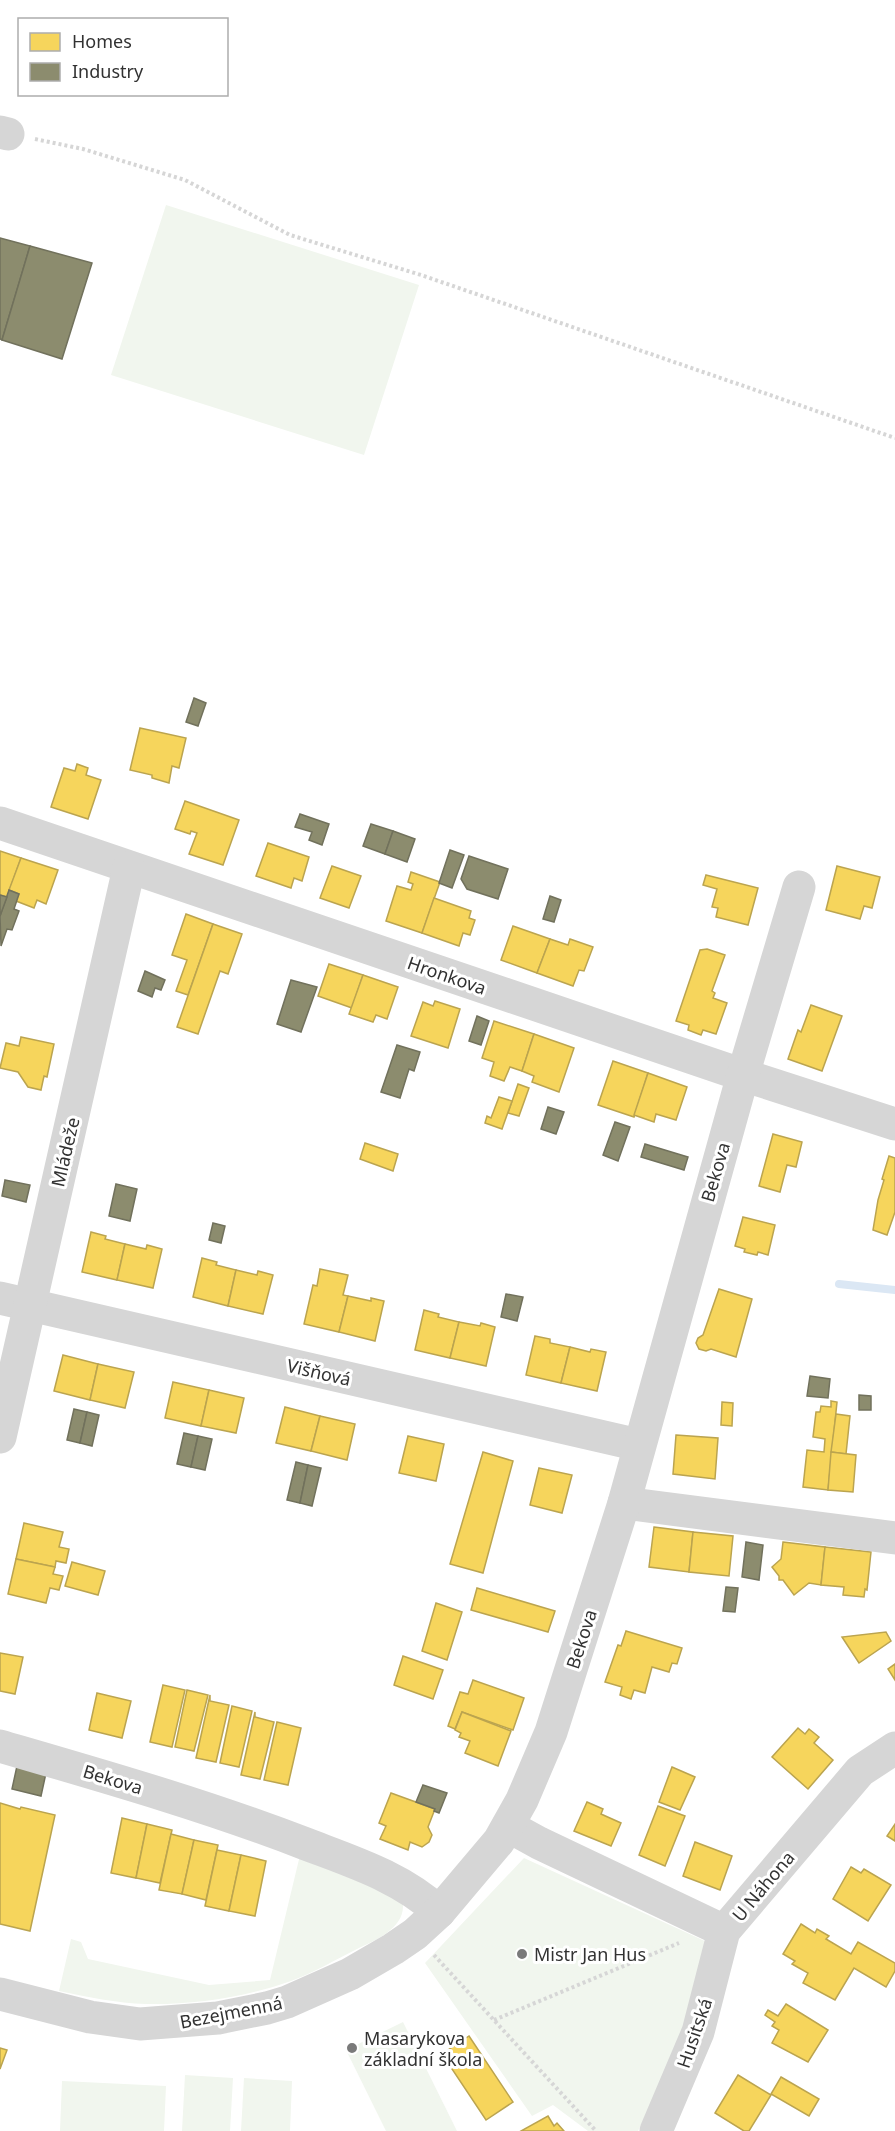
<svg xmlns="http://www.w3.org/2000/svg" width="895" height="2131" font-family="'Noto Sans',sans-serif">
	<style>
		.green { fill: #f1f6ee }
		.homes { fill: #f6d55c; stroke: #bba44f; stroke-width: 1.5 }
		.industry { fill: #8c8c6e; stroke: #71715c; stroke-width: 1.5 }
		.lines { fill: none; stroke-linecap: round; stroke-linejoin: round }
		.stream { stroke: #dbe7f4; stroke-width: 8 }
		.path { stroke: #d6d6d6; stroke-width: 4; stroke-dasharray: 3 3; stroke-linecap: butt }
		.minor { stroke: #d6d6d6; stroke-width: 33 }
		.poi-dot { fill: #7a7a7a; stroke: #fff; stroke-width: 2 }
		.labels { text-anchor: middle; dominant-baseline: central; stroke-width: 6; stroke-linejoin: round; paint-order: stroke }
		.street-label { font-size: 18px; fill: #323232; stroke: #fff }
		.poi-label { font-size: 18px; fill: #323232; stroke: #fff; text-anchor: start }
	</style>
	<rect width="100%" height="100%" fill="#fff"/>
	<g class="green">
		<path d="M166,205L419,285L364,455L111,375Z"/>
		<path d="M301,1851L389,1886L403,1905C404,1928 376,1940 357,1949C335,1960 313,1973 291,1981C246,1997 193,2005 146,2004C116,2003 88,1997 59,1991L71,1939L81,1942L88,1959L209,1985L270,1980Z"/>
		<path d="M524,1858L707,1942L692,2001L673,2057L638,2131H588L553,2105L532,2116L425,1963Z"/>
		<path d="M403,2022L457,2131H386L346,2050Z"/>
		<path d="M185,2075L233,2078L230,2131H182Z"/>
		<path d="M244,2078L292,2081L290,2131H241Z"/>
		<path d="M62,2081L166,2086L164,2131H60Z"/>
	</g>
	<g class="homes">
		<path d="M140,728L186,738L179,768L172,766L169,783L152,778V775L130,770Z"/>
		<path d="M77,764L88,768L86,775L101,780L88,819L51,807L64,768L75,771Z"/>
		<path d="M185,801L239,820L223,865L189,854L197,833L191,831L190,834L175,829Z"/>
		<path d="M268,843L309,857L302,881L294,878L291,888L256,876Z"/>
		<path d="M0,851L21,858L7,897L0,895Z"/>
		<path d="M21,858L58,870L46,904L37,900L34,908L16,901L19,894L9,890Z"/>
		<path d="M332,866L361,876L349,908L320,898Z"/>
		<path d="M837,866L880,877L872,908L864,906L860,919L826,910Z"/>
		<path d="M411,872L440,882L422,933L386,921L397,886L411,890L413,884L408,882Z"/>
		<path d="M706,875L758,888L748,925L716,917L718,908L712,907L717,889L703,885Z"/>
		<path d="M434,898L471,911L469,918L475,920L470,935L463,933L459,946L422,933Z"/>
		<path d="M186,914L213,924L188,995L176,991L187,960L172,955Z"/>
		<path d="M213,924L242,934L228,974L220,971L198,1034L177,1027Z"/>
		<path d="M513,926L550,939L537,973L501,960Z"/>
		<path d="M550,939L568,945L570,939L593,947L584,971L579,970L573,986L537,973Z"/>
		<path d="M707,949L725,955L712,991L715,993L713,998L727,1003L716,1034L703,1030L701,1035L688,1030L689,1025L676,1021L700,950Z"/>
		<path d="M329,964L363,975L352,1008L318,996Z"/>
		<path d="M363,975L398,987L387,1019L376,1015L373,1022L349,1014Z"/>
		<path d="M435,1001L460,1009L448,1048L411,1036L423,1002L433,1006Z"/>
		<path d="M811,1005L842,1016L822,1071L788,1059L798,1030L801,1032Z"/>
		<path d="M494,1021L534,1034L522,1071L510,1067L504,1081L490,1076L494,1062L482,1058Z"/>
		<path d="M534,1034L574,1048L559,1092L532,1082L534,1076L522,1071Z"/>
		<path d="M21,1037L54,1044L47,1077L44,1076L41,1090L28,1087L18,1072L0,1068L6,1043L19,1046Z"/>
		<path d="M613,1061L648,1073L634,1117L598,1105Z"/>
		<path d="M648,1073L687,1087L676,1120L656,1114L654,1122L634,1115Z"/>
		<path d="M518,1084L529,1088L519,1116L508,1113Z"/>
		<path d="M499,1097L512,1101L502,1129L485,1123L487,1116L491,1118Z"/>
		<path d="M773,1134L802,1142L796,1167L787,1165L780,1192L759,1186Z"/>
		<path d="M365,1143L398,1154L393,1171L360,1159Z"/>
		<path d="M889,1156L895,1158V1212L887,1235L873,1230L878,1200L884,1180L882,1179Z"/>
		<path d="M743,1217L775,1225L768,1255L758,1252L757,1255L744,1252L745,1249L735,1246Z"/>
		<path d="M91,1232L106,1236L105,1239L125,1244L117,1280L82,1272Z"/>
		<path d="M125,1244L146,1249L147,1245L162,1249L153,1288L117,1280Z"/>
		<path d="M202,1258L217,1262L216,1265L236,1270L228,1306L193,1297Z"/>
		<path d="M320,1269L348,1275L343,1295L348,1296L339,1332L304,1324L313,1285L317,1286Z"/>
		<path d="M236,1270L257,1275L258,1271L273,1275L263,1314L228,1306Z"/>
		<path d="M719,1289L752,1299L736,1357L711,1349L706,1351L699,1349L696,1343L698,1338L703,1335Z"/>
		<path d="M348,1296L371,1301V1298L384,1301L375,1341L339,1332Z"/>
		<path d="M424,1310L439,1314L438,1317L459,1322L450,1358L415,1350Z"/>
		<path d="M459,1322L480,1326L481,1323L495,1327L486,1366L450,1358Z"/>
		<path d="M535,1336L550,1339V1343L570,1347L561,1383L526,1375Z"/>
		<path d="M570,1347L590,1352L591,1349L606,1352L597,1391L561,1383Z"/>
		<path d="M63,1355L98,1364L90,1400L54,1391Z"/>
		<path d="M98,1364L134,1372L125,1408L90,1400Z"/>
		<path d="M173,1382L209,1390L201,1426L165,1418Z"/>
		<path d="M209,1390L244,1398L236,1433L201,1426Z"/>
		<path d="M831,1401L837,1402L828,1490L803,1487L807,1450L824,1452L825,1439L813,1437L816,1412H820L821,1406L831,1407Z"/>
		<path d="M722,1402L733,1403L732,1426L721,1425Z"/>
		<path d="M285,1407L320,1416L311,1451L276,1443Z"/>
		<path d="M836,1414L850,1416L846,1454L831,1452Z"/>
		<path d="M320,1416L355,1424L347,1460L311,1451Z"/>
		<path d="M676,1435L718,1438L715,1479L673,1474Z"/>
		<path d="M408,1436L444,1444L436,1481L399,1473Z"/>
		<path d="M483,1452L513,1461L483,1573L450,1564Z"/>
		<path d="M831,1452L856,1455L853,1492L828,1490Z"/>
		<path d="M539,1468L572,1475L562,1513L530,1505Z"/>
		<path d="M24,1523L63,1532L59,1547L69,1549L66,1563L56,1561L55,1567L16,1559Z"/>
		<path d="M654,1527L693,1532L689,1572L649,1567Z"/>
		<path d="M693,1532L733,1536L729,1576L689,1572Z"/>
		<path d="M783,1542L825,1547L821,1585L809,1583L794,1595L783,1580H779V1576L772,1567L781,1559Z"/>
		<path d="M825,1547L871,1552L867,1590L865,1589L864,1597L843,1595L844,1587L821,1585Z"/>
		<path d="M16,1559L55,1567L53,1574L63,1576L59,1590L50,1588L46,1603L8,1594Z"/>
		<path d="M72,1562L105,1571L98,1595L65,1586Z"/>
		<path d="M477,1588L555,1611L548,1632L471,1610Z"/>
		<path d="M436,1603L462,1612L447,1660L422,1651Z"/>
		<path d="M626,1631L682,1648L677,1664L672,1663L669,1672L652,1667L645,1693L634,1690L631,1699L620,1695L622,1687L605,1682L618,1645L621,1646Z"/>
		<path d="M886,1632L891,1641L859,1663L842,1637Z"/>
		<path d="M0,1653L23,1657L15,1694L0,1691Z"/>
		<path d="M403,1656L443,1670L433,1699L394,1685Z"/>
		<path d="M895,1664V1680L888,1669Z"/>
		<path d="M473,1680L524,1698L513,1730L462,1712L455,1729L448,1726L460,1692L468,1694Z"/>
		<path d="M163,1685L185,1690L172,1747L150,1742Z"/>
		<path d="M187,1690L208,1695L194,1751L175,1747Z"/>
		<path d="M97,1693L131,1701L122,1738L89,1730Z"/>
		<path d="M210,1695V1701L229,1705L216,1762L196,1758Z"/>
		<path d="M232,1706L252,1711L239,1767L220,1763Z"/>
		<path d="M255,1712V1717L274,1722L260,1779L241,1775Z"/>
		<path d="M462,1712L511,1731L498,1766L465,1753L470,1741L459,1737L461,1733L455,1730Z"/>
		<path d="M277,1722L301,1728L288,1785L264,1780Z"/>
		<path d="M798,1728L805,1734L809,1729L819,1737L814,1743L833,1760L808,1789L772,1757Z"/>
		<path d="M672,1767L695,1777L680,1810L659,1802Z"/>
		<path d="M391,1793L435,1809L428,1827L432,1835L429,1842L422,1847L410,1842L408,1850L380,1839L386,1826L379,1823Z"/>
		<path d="M587,1802L603,1809L601,1814L621,1823L611,1846L574,1831Z"/>
		<path d="M0,1803L20,1809L21,1807L55,1815L30,1931L0,1924Z"/>
		<path d="M658,1806L685,1816L665,1866L639,1855Z"/>
		<path d="M122,1818L147,1824L136,1878L111,1873Z"/>
		<path d="M147,1824L172,1830L160,1883L136,1878Z"/>
		<path d="M895,1824V1841L887,1836Z"/>
		<path d="M171,1834L194,1840L182,1894L159,1890Z"/>
		<path d="M194,1840L218,1845L206,1900L182,1894Z"/>
		<path d="M695,1842L732,1856L720,1890L683,1876Z"/>
		<path d="M217,1850L241,1855L229,1911L205,1906Z"/>
		<path d="M241,1855L266,1861L255,1916L229,1911Z"/>
		<path d="M851,1867L861,1873L864,1869L891,1885L868,1921L833,1899Z"/>
		<path d="M801,1924L815,1933L817,1929L829,1936L826,1939L851,1954L858,1942L895,1963V1971L886,1987L854,1968L835,2000L803,1983L808,1973L792,1964L795,1961L783,1954Z"/>
		<path d="M786,2004L828,2030L808,2062L772,2043L779,2030L772,2026L775,2022L765,2015L768,2010L778,2016Z"/>
		<path d="M469,2036L513,2102L486,2120L442,2054Z"/>
		<path d="M0,2048L7,2050L0,2069Z"/>
		<path d="M738,2075L771,2095L749,2131H744L715,2113Z"/>
		<path d="M781,2077L819,2099L809,2116L771,2094Z"/>
		<path d="M548,2116L554,2126L557,2123L564,2131H521Z"/>
	</g>
	<g class="industry">
		<path d="M0,238L30,246L2,340L0,339Z"/>
		<path d="M30,246L92,263L62,359L2,340Z"/>
		<path d="M194,698L206,703L198,726L186,722Z"/>
		<path d="M300,814L329,824L322,845L309,840L312,832L295,827Z"/>
		<path d="M371,824L393,831L385,854L363,846Z"/>
		<path d="M393,831L415,839L407,862L385,854Z"/>
		<path d="M450,850L464,855L452,888L439,883Z"/>
		<path d="M469,856L508,869L498,899L467,889L461,879Z"/>
		<path d="M9,890L19,894L14,909L19,911L12,930L7,929L1,946L0,916Z"/>
		<path d="M0,895L7,897L0,916Z"/>
		<path d="M550,896L561,900L554,922L543,919Z"/>
		<path d="M145,971L165,980L161,990L155,988L152,997L138,991Z"/>
		<path d="M291,980L317,987L301,1032L277,1024Z"/>
		<path d="M477,1016L489,1021L481,1045L469,1041Z"/>
		<path d="M397,1045L420,1052L414,1071L409,1069L400,1098L381,1092Z"/>
		<path d="M548,1107L564,1112L556,1134L541,1129Z"/>
		<path d="M615,1122L630,1127L618,1161L603,1155Z"/>
		<path d="M645,1144L688,1157L684,1170L641,1157Z"/>
		<path d="M5,1180L30,1185L26,1202L2,1196Z"/>
		<path d="M116,1184L137,1189L130,1221L109,1216Z"/>
		<path d="M213,1223L225,1226L221,1243L209,1240Z"/>
		<path d="M506,1294L523,1297L517,1321L501,1317Z"/>
		<path d="M810,1376L830,1379L828,1398L807,1396Z"/>
		<path d="M859,1395L871,1396V1410H859Z"/>
		<path d="M74,1409L87,1412L80,1443L67,1440Z"/>
		<path d="M87,1412L99,1415L92,1446L80,1443Z"/>
		<path d="M184,1433L198,1436L191,1467L177,1464Z"/>
		<path d="M198,1436L212,1439L205,1470L191,1467Z"/>
		<path d="M296,1462L308,1465L300,1503L287,1500Z"/>
		<path d="M308,1465L321,1468L312,1506L300,1503Z"/>
		<path d="M746,1542L763,1545L759,1580L742,1577Z"/>
		<path d="M726,1587L738,1588L735,1612L723,1611Z"/>
		<path d="M17,1766L46,1773L41,1796L12,1789Z"/>
		<path d="M423,1785L447,1793L439,1813L434,1811L435,1809L416,1802Z"/>
	</g>
	<g class="lines">
		<path class="stream" d="M839,1284L895,1290"/>
		<g class="path">
			<path d="M35,139L83,149L185,180L290,235L421,275L895,438"/>
			<path d="M434,1955L596,2131"/>
			<path d="M494,2020L679,1943"/>
		</g>
		<g class="minor">
			<path d="M0,132L8,134"/>
			<path d="M0,823L743,1075L895,1124"/>
			<path d="M0,1298L639,1445"/>
			<path d="M0,1437L129,868"/>
			<path d="M624,1503L895,1538"/>
			<path d="M0,1746C103,1776 205,1805 306,1844C353,1862 401,1877 439,1912"/>
			<path d="M508,1826L539,1843L724,1931"/>
			<path d="M0,1994L90,2017L140,2024L218,2018L267,2008L287,2002L350,1974L393,1949L415,1934L439,1912L499,1841L522,1800L551,1732L624,1503L743,1075L799,887"/>
			<path d="M656,2131L698,2032L724,1931L860,1771L895,1748"/>
		</g>
	</g>
	<g class="poi-dot">
		<circle cx="522" cy="1954" r="6"/>
		<circle cx="352" cy="2048" r="6"/>
	</g>
	<g class="labels">
		<g class="street-label">
			<text transform="translate(447 975) rotate(19)">Hronkova</text>
			<text transform="translate(65 1152) rotate(-77)">Mládeže</text>
			<text transform="translate(715 1172) rotate(-74)">Bekova</text>
			<text transform="translate(319 1372) rotate(13)">Višňová</text>
			<text transform="translate(581 1639) rotate(-72)">Bekova</text>
			<text transform="translate(113 1779) rotate(17)">Bekova</text>
			<text transform="translate(763 1886) rotate(-50)">U Náhona</text>
			<text transform="translate(231 2012) rotate(-11)">Bezejmenná</text>
			<text transform="translate(694 2033) rotate(-71)">Husitská</text>
		</g>
		<g class="poi-label">
			<text x="534" y="1954">Mistr Jan Hus</text>
			<text x="364" y="2038">Masarykova<tspan x="364" dy="21">základní škola</tspan></text>
		</g>
	</g>
	<rect x="18" y="18" width="210" height="78" fill="#ffffff" stroke="#adadad" stroke-width="1.5"/>
	<rect x="30" y="33" width="30" height="18" fill="#f6d55c" stroke="#adadad" stroke-width="1.5"/>
	<text x="72" y="48" font-size="18" fill="#323232">Homes</text>
	<rect x="30" y="63" width="30" height="18" fill="#8c8c6e" stroke="#adadad" stroke-width="1.5"/>
	<text x="72" y="78" font-size="18" fill="#323232">Industry</text>
</svg>
